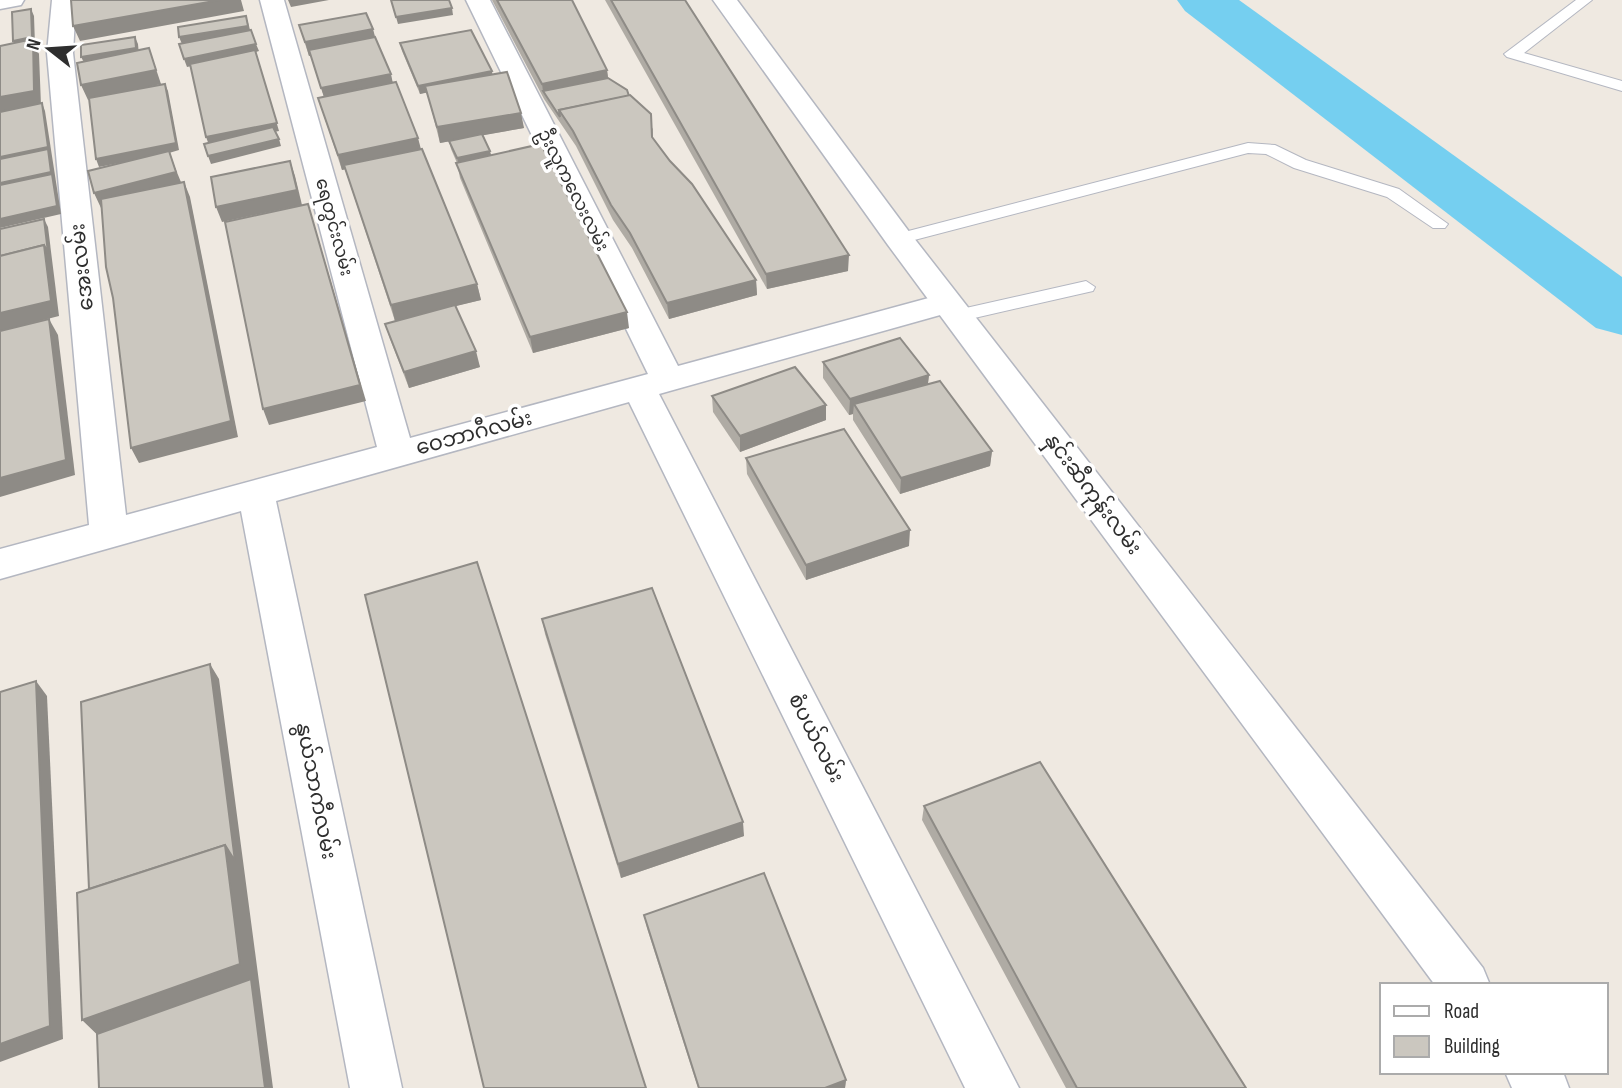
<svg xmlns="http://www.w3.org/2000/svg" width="1622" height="1088" font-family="'Sofia Sans Condensed','Noto Sans Myanmar',sans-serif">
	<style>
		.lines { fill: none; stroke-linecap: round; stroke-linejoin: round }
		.river { fill: #75cff0; fill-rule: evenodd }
		.service-casing { stroke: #b4b7c1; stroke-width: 2 }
		.minor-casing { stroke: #b4b7c1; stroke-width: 3 }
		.tertiary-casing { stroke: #b4b7c1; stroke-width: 3 }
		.secondary-casing { stroke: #b4b7c1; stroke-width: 3 }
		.service { fill: #fff; fill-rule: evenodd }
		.minor { fill: #fff; fill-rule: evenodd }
		.tertiary { fill: #fff; fill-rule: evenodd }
		.secondary { fill: #fff; fill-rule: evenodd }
		.wall { fill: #afaba4 }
		.shaded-wall { fill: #8e8b86 }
		.building { fill: #cbc7bf; stroke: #8e8b86; stroke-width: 2 }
		.labels { text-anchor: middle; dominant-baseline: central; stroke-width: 7; stroke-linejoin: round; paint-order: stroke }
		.far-street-label { font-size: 18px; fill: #2e2e2e; stroke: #fff }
		.street-label { font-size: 21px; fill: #2e2e2e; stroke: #fff }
	</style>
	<rect width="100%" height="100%" fill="#efe9e1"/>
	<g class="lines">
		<path class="river" d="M1177,0H1239L1622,277V335L1596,328L1185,11Z"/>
		<g class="service-casing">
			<g id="service">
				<path d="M1576,0H1592L1524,53L1622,81V91L1507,57L1504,54Z"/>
				<path d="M1248,143L1275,145L1306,160L1399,189L1448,224L1445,228H1433L1387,197L1294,168L1266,154L1248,153L899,244L890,239L893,235Z"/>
				<path d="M1086,281L1095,287L1093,291L957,322L950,320L947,316L950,312L957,310Z"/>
			</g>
		</g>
		<g class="minor-casing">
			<path id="minor" d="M52,0H76L73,53L126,515L377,447L260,0H284L410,438L648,374L466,0H490L678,366L947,293L958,296L963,303L958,310L659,394L1019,1088H965L629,402L276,501L402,1088H350L241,511L0,579V549L89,525L47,53Z"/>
		</g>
		<g class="tertiary-casing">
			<g id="tertiary">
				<path d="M713,0H737L910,233L1483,968L1490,985H1435L888,245Z"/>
				<path d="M1505,1072H1563L1569,1088H1512Z"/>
			</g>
		</g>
		<g class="secondary-casing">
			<path id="secondary" d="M0,0H24L21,5L0,9Z"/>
		</g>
		<use href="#service" class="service"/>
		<use href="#minor" class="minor"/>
		<use href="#tertiary" class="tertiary"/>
		<use href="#secondary" class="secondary"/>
	</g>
	<g class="wall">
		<path d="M492,0H572L607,70L608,78L629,96L653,129V138L756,280L757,295L669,319L632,248L613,220L576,146L544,99Z"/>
		<path d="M605,0H685L848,271L767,289Z"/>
		<path d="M299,25L375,37L393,83L477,284L481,300L455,306L480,367L409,388L390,339L385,324L395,321L345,169L342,170L318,98L324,97L311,56H309Z"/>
		<path d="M400,43L492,74L524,128L483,135L491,155L629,328L533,353L460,178L457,163L451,149L449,141L455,140L440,143L427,92L420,94L402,51Z"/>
		<path d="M823,362L929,375L928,384L992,451L990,466L900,494L853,420V414L849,415L823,378Z"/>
		<path d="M712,396L826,420L740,452L713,412Z"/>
		<path d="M746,458L909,546L806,580L747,474Z"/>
		<path d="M542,619L744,836L621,878L545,634Z"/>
		<path d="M924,806L1246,1088H1066L922,820Z"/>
		<path d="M644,915L846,1080L845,1088H698L647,928Z"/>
	</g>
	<g class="shaded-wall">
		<path d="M220,0H241L244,11L80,41L73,26Z"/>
		<path d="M288,0H329L291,7Z"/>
		<path d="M452,8L453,15L398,24L396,17Z"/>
		<path d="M31,9L34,16L35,45L39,54L41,106L0,113V97L17,48L13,41Z"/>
		<path d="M246,16L251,33L182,44L179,37Z"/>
		<path d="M373,29L377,44L309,56L305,42Z"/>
		<path d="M135,37L138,44L139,55L85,64L81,57Z"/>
		<path d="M256,44L259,51L256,52L279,131L209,145L206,137L256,52L187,67L184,59Z"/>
		<path d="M149,48L161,84L88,100L81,85Z"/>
		<path d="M607,70L609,85L543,91L542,84Z"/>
		<path d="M492,71L493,79L420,94L418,86Z"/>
		<path d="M391,74L394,89L326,103L321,88Z"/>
		<path d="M165,84L168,91L179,150L169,153L183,187L101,208L94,193L169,153L99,167L96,159Z"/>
		<path d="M42,103L45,111L61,214L0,228V157Z"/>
		<path d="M521,113L524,128L440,143L437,127Z"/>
		<path d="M418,138L422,153L342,170L338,155Z"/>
		<path d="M279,139L281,146L211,164L208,156Z"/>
		<path d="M490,151L492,159L459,166L457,158Z"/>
		<path d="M290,161L295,176L302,205L222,222L216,207Z"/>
		<path d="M184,182L190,197L238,437L139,463L131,448Z"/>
		<path d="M308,204L366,401L269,425L263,409Z"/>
		<path d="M44,219L48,227L59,316L0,331V313Z"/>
		<path d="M849,255L848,271L767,289L766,274Z"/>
		<path d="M756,280L757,295L669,319L667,303Z"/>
		<path d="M477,284L481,300L395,321L391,305Z"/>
		<path d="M627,312L629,328L533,353L530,337Z"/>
		<path d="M49,319L58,335L75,475L0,497V478Z"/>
		<path d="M476,351L480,367L409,388L404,372Z"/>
		<path d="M929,375L927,390L854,404L853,414L849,415L850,399Z"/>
		<path d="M826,405V420L740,452V436Z"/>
		<path d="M992,451L990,466L900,494L901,478Z"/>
		<path d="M910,530L909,546L806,580V565Z"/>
		<path d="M210,664L219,679L273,1088H265L109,1046L82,1020L225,845Z"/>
		<path d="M36,681L47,696L63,1039L0,1062V1044Z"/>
		<path d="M743,822L744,836L621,878L618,864Z"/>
		<path d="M846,1080L845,1088H825Z"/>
	</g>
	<g class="building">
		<path d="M71,0H220L73,26Z"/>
		<path d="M391,0H449L452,8L396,17Z"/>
		<path d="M497,0H572L607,70L542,84Z"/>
		<path d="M611,0H685L849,255L766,274Z"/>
		<path d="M31,9L32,37L13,41L12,12Z"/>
		<path d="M366,13L373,29L305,42L299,25Z"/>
		<path d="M246,16L248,26L179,37L178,27Z"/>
		<path d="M251,30L256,44L184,59L179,44Z"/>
		<path d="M471,30L492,71L418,86L400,43Z"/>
		<path d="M135,37L136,48L81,57V45Z"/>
		<path d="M375,37L391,74L321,88L309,50Z"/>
		<path d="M33,39L34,91L0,97V46Z"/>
		<path d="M149,48L156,70L81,85L77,63Z"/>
		<path d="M255,50L277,123L206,137L190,64Z"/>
		<path d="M507,72L521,113L437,127L425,86Z"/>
		<path d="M608,78L627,90L629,96L559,110L560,117L543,91Z"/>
		<path d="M396,82L418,138L338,155L318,98Z"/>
		<path d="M165,84L176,143L96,159L89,98Z"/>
		<path d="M630,95L651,114L652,137L670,161L692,184L756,280L667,303L630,233L611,205L573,131L559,110Z"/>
		<path d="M42,103L48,147L0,157V112Z"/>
		<path d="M273,127L279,139L208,156L204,144Z"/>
		<path d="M482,134L490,151L457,158L449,141Z"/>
		<path d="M541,144L627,312L530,337L456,163Z"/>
		<path d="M48,149L51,172L0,183V159Z"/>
		<path d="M422,149L477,284L391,305L344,165Z"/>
		<path d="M169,151L176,172L94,193L88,171Z"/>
		<path d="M290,161L297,190L216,207L211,177Z"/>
		<path d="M52,174L57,206L0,219V185Z"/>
		<path d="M184,182L231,421L131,448L113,298L106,267L101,199Z"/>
		<path d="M308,204L360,385L263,409L225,222Z"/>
		<path d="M44,219L48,253L44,245L0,256V229Z"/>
		<path d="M44,245L51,301L0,313V256Z"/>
		<path d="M455,305L476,351L404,372L385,324Z"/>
		<path d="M49,319L66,460L0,478V331Z"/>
		<path d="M900,338L929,375L850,399L823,362Z"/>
		<path d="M795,367L826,405L740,436L712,396Z"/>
		<path d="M940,381L992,451L901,478L854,404Z"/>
		<path d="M844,429L910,530L806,565L746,458Z"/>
		<path d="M477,562L646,1088H484L365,595Z"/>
		<path d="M652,588L743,822L618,864L542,619Z"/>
		<path d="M210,664L235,861L225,845L89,889L81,702Z"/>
		<path d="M36,681L50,1026L0,1044V692Z"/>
		<path d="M1040,762L1246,1088H1077L924,806Z"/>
		<path d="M225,845L240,964L82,1020L77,893Z"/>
		<path d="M764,873L846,1080L825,1088H699L644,915Z"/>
		<path d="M251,979L265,1088H99L97,1034Z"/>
	</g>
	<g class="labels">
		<g class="far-street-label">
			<text transform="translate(573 190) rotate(63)">ဦးလူကလေးလမ်း</text>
			<text transform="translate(334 227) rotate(75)">ရေတွင်းလမ်း</text>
		</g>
		<g class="street-label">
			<text transform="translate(82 267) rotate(-96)">အေးလမ်း</text>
			<text transform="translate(474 433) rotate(-15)">ဝေဘာဂီလမ်း</text>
			<text transform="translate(1093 494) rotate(53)">နှင်းဆီကုန်းလမ်း</text>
			<text transform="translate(816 738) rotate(63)">စံပယ်လမ်း</text>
			<text transform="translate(316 791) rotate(79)">နွယ်သာကီလမ်း</text>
		</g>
	</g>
	<rect x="1380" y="983" width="228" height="91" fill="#ffffff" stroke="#ababab" stroke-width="2"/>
	<rect x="1394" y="1006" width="35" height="10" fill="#ffffff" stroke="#ababab" stroke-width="2"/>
	<text x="1444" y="1018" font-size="21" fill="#2e2e2e">Road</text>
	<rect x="1394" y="1036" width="35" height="21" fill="#cbc7bf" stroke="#ababab" stroke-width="2"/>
	<text x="1444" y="1053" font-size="21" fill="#2e2e2e">Building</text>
	<g transform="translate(49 49) rotate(287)" stroke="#ffffff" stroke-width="5" paint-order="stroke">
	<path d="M0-5L12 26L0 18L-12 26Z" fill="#2e2e2e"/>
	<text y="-10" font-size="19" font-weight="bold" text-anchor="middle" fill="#2e2e2e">N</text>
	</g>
</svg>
